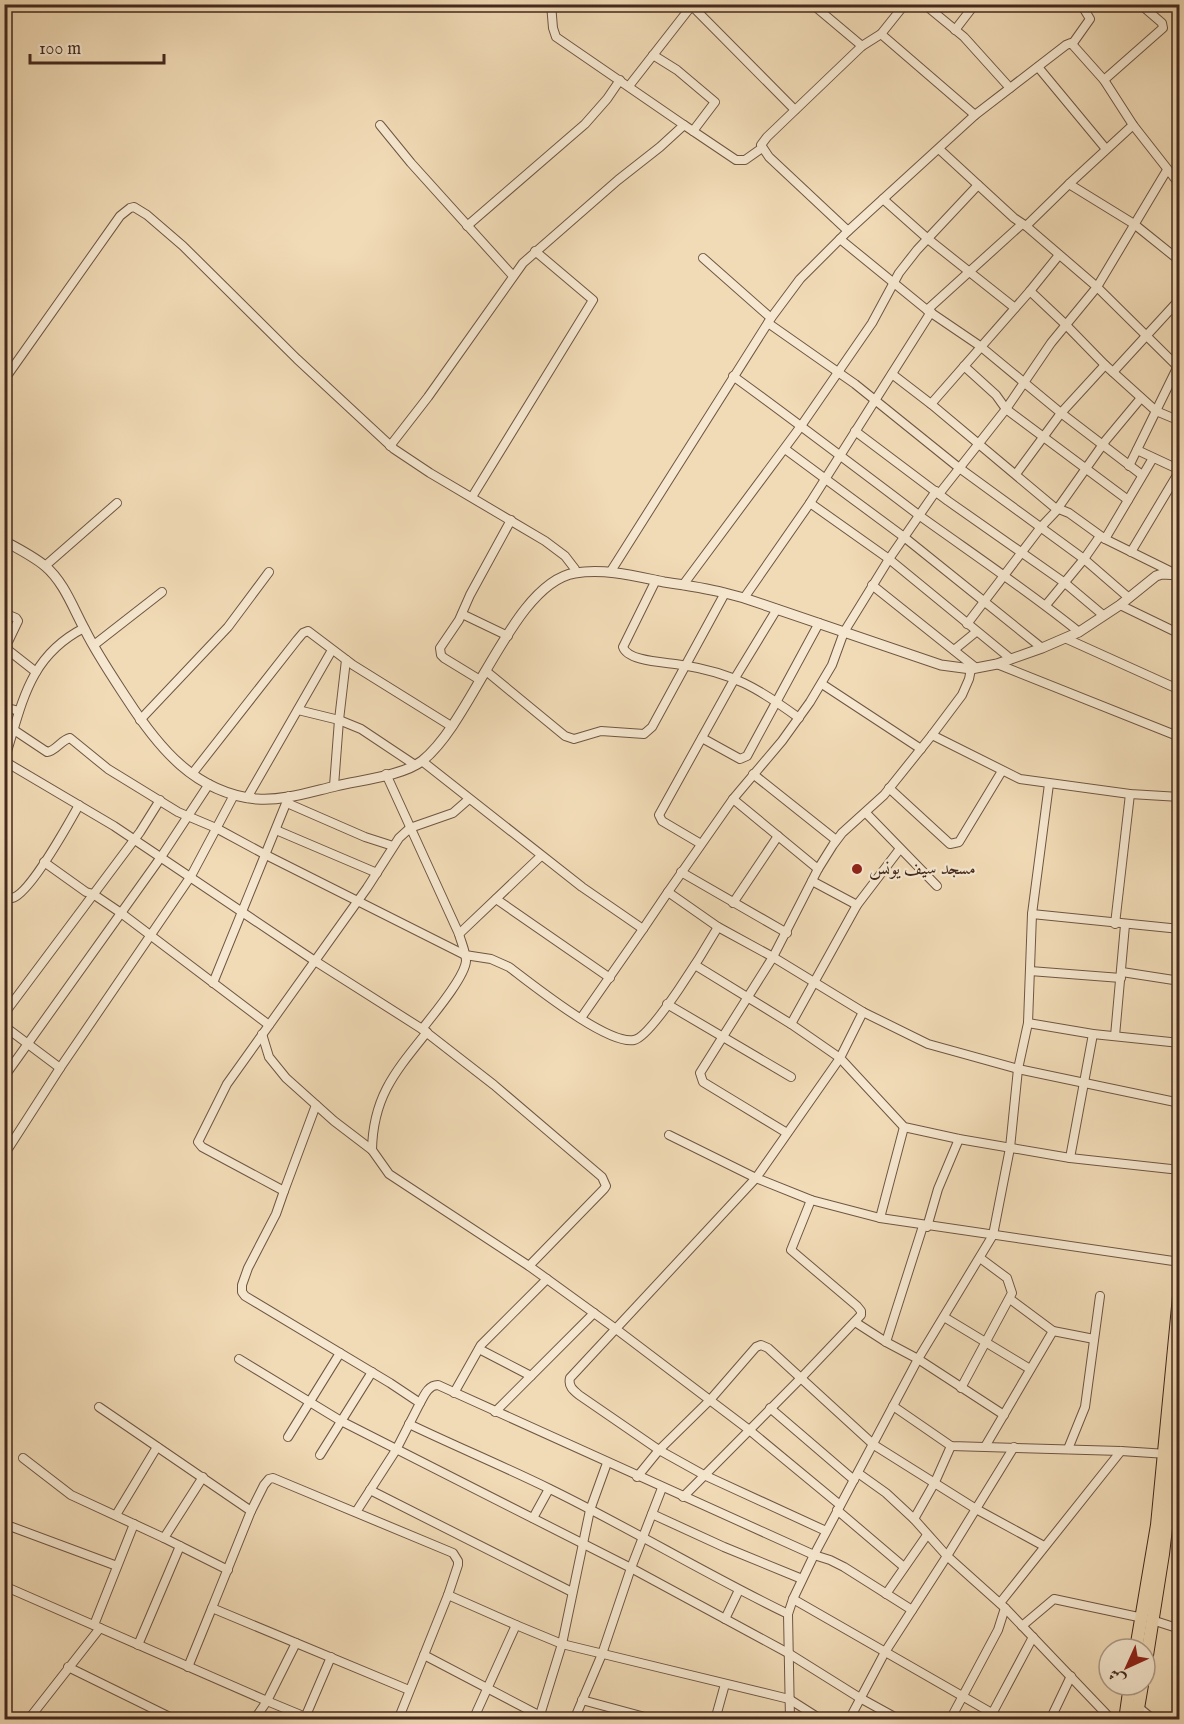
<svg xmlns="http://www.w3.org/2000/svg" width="1184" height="1724" font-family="'IM FELL English',Amiri,serif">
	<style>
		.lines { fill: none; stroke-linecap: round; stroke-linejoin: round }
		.minor-casing { stroke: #6f5643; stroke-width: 10 }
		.tertiary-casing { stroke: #6f5643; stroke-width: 11 }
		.primary-casing { stroke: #44291d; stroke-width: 14 }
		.minor { stroke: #f6e8d0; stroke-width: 8 }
		.tertiary { stroke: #f6e8d0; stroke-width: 9 }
		.primary { stroke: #f1dbb6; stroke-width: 12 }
		.poi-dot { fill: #8f2418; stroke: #f6e8d0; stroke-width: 2 }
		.labels { text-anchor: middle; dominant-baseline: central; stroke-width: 4.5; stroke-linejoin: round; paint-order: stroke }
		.poi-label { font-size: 18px; fill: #44291d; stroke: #f6e8d0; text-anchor: start }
	</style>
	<rect width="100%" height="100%" fill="#f1dbb6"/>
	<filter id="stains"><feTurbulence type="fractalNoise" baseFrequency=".00333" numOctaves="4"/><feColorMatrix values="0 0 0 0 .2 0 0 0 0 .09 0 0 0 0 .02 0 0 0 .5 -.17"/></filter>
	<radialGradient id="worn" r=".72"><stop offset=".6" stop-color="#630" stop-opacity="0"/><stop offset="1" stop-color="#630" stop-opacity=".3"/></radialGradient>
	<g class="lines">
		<g class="minor-casing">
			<g id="minor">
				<path d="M551,4L553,28L556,37L684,125"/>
				<path d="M690,4L795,110"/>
				<path d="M812,4L862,46"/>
				<path d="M924,4L964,37L1010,88"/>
				<path d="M955,30L975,4"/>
				<path d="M881,34L975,115"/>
				<path d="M1073,43L1090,19L1081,4"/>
				<path d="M653,55L677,70L715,102L693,131"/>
				<path d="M1038,67L1106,149"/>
				<path d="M1104,80L1163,28L1162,23L1140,4"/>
				<path d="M629,86L693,4"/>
				<path d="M380,125L411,163L513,276"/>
				<path d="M939,149L1014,218L1026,226L1069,184L1133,125"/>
				<path d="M1069,184L1134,224L1180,261"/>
				<path d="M883,199L928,239L1015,308"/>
				<path d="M467,226L585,124L607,99L620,80"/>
				<path d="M1026,226L1097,287L1180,369"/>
				<path d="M848,231L975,115L1066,45L1071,43L1104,80L1133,125L1180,185"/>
				<path d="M840,239L927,310L980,346L1061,413L1142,475"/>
				<path d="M703,258L771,318"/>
				<path d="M1030,291L1065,324L1105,365L1156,411L1180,421"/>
				<path d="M927,310L1022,224"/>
				<path d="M768,323L855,384L958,467L1084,559L1129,598"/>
				<path d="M964,366L996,395L1006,409L1128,500"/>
				<path d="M1113,372L1180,299"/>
				<path d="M892,374L931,404L1054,507L1069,513L1105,539L1174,573"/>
				<path d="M733,376C796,422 858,469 920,516C973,554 1028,591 1079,632"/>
				<path d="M4,380L120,216L130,208L134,207L147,215L183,246L297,359L394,449L430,473L545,541L565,556L575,569L574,573"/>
				<path d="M931,404L1030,291L1059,255"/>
				<path d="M855,431L948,501L1065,583L1103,615"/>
				<path d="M390,446L428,397L523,263L618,180L660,147L684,125L736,160H745L762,148"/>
				<path d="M785,449L904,537L1042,648"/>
				<path d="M1137,450L1180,470"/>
				<path d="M1129,466L1177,368"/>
				<path d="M1016,474L1061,413L1105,365"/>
				<path d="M939,494L1006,409L1051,343L1097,287L1167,170"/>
				<path d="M472,497L593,300L535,251"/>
				<path d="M810,503L889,559L1011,659"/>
				<path d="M1058,508L1106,440L1141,398"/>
				<path d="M1105,539L1153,458"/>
				<path d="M1131,552L1180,470"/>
				<path d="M45,566L117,503"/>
				<path d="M611,571L771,318L800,279L848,231L769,157L761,145L767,137L862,46L881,34L905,4"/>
				<path d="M656,580L623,647C628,662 667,662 682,665C733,673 758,688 799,718"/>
				<path d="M683,585L801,426L872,323L899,273L917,250L978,185"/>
				<path d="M872,585L976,668"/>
				<path d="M744,598L810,503L931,312"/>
				<path d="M1046,605L1084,559L1100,536"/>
				<path d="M1120,605L1180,634"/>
				<path d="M4,613L16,618L18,621L7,644L8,650L36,672"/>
				<path d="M462,614L508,636"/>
				<path d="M967,624L1041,527L1059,508"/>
				<path d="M1067,639L1180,690"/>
				<path d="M94,645L162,592"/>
				<path d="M954,650L976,632"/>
				<path d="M997,664L1180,737"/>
				<path d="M486,671L565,736L574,739L601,731L644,734L652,727L725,593"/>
				<path d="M480,680L444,658L441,655L440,648L459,620L470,595L511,520"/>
				<path d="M822,684L921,749"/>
				<path d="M4,707L19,711"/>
				<path d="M298,710L339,720L361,729L415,765"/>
				<path d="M140,720L228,627L269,572"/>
				<path d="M14,730L47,752C56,751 61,740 70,738L108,769L178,812L216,828L266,855L465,955L491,959L509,967C532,984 607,1045 634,1040C652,1037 707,946 718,927"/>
				<path d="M932,735L1020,779L1130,794L1180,797"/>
				<path d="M702,738L740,759L747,756L819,623"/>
				<path d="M4,761L114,826L315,961L422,1029L494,1085L602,1177L606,1186L604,1189L529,1266"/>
				<path d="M4,761C22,706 27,657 84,628"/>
				<path d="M422,761L582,887L643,929L668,892L718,927L773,957L863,1012L928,1044L1018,1069L1180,1103"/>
				<path d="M192,774L297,640L303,633L308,631L353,665L451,726"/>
				<path d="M386,774L459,934C461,942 466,952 466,961C465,977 433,1015 422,1029"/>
				<path d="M753,774L836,840"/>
				<path d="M334,786L339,720L346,660"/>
				<path d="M889,788L950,844L959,842L1002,771"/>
				<path d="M247,798L332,650"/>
				<path d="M733,799L818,869"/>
				<path d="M287,803L365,837L393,846"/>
				<path d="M866,813L937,886"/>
				<path d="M276,830L377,873"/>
				<path d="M701,844L662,821L659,815L735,678L777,609"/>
				<path d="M44,862L86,892L93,894L121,913L269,1025"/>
				<path d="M681,872L787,933"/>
				<path d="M812,881L857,905"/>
				<path d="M668,892L733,799L782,741L810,702L832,665L844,632L889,559L936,491"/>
				<path d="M4,895L12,898C29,895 69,823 79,805"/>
				<path d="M496,899L610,978"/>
				<path d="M733,903L778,836"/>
				<path d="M1032,914L1180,929"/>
				<path d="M1115,924L1130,794"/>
				<path d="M459,934L541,856"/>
				<path d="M695,965L791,1024L840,1058L756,1178L570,1378C568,1386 573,1390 579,1395L659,1450L704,1475L826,1531"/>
				<path d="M1030,971L1121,978"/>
				<path d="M1122,972L1180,981"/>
				<path d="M213,983L289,796"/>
				<path d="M667,1004L791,1077"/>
				<path d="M863,1012L840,1058L904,1127L959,1139L1070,1158L1180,1170"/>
				<path d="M4,1014L140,832L160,800"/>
				<path d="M581,1018L643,929"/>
				<path d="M1028,1023L1093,1034L1180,1043"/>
				<path d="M791,1024L857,905L899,850"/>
				<path d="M4,1026L60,1068"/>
				<path d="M427,1032C395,1072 373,1097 372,1150L389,1174L529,1266L616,1329L748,1429L840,1505"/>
				<path d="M262,1034L269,1057L286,1078L334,1121L372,1150"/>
				<path d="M1115,1036L1125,925"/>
				<path d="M4,1077L161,857L209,784"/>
				<path d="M787,1133L703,1082L700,1073L773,957L818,869L833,845L842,833L884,795L932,735L962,695L969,679L971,669"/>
				<path d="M669,1135L756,1178L811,1200L880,1218L1180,1262"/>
				<path d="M4,1155L60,1068L191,876L234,795"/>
				<path d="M1070,1158L1093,1034"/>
				<path d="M284,1191L316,1105"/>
				<path d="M880,1218L904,1127"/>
				<path d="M927,1227L938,1189L959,1139"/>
				<path d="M944,1317L1030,1369"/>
				<path d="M855,1322L886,1342L918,1359L1004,1415"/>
				<path d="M1053,1331L1094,1339"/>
				<path d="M886,1342L923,1226"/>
				<path d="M479,1349L531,1376"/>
				<path d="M239,1359L341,1421L631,1568L788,1653L860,1698L900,1720"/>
				<path d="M961,1388L1012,1293L1007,1278L980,1258"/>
				<path d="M454,1393L481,1345L547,1279"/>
				<path d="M420,1403C424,1396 428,1385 438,1385L814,1555L830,1560L844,1567L912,1610"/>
				<path d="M893,1406L951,1446L1121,1451L1167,1454"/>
				<path d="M99,1407L251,1511"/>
				<path d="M770,1408L854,1480"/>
				<path d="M495,1412L594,1313"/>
				<path d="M409,1424C455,1446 503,1466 550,1489C630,1528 707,1575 788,1614"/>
				<path d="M288,1437L340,1353"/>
				<path d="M986,1445L1053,1331L1010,1299"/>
				<path d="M951,1446L935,1482L914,1519L947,1556L1005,1608L1112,1720"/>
				<path d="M1068,1449L1085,1407L1100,1296"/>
				<path d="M320,1455L372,1372"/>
				<path d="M23,1458L71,1495L164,1538L228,1570"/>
				<path d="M858,1473L886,1493L914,1519"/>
				<path d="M637,1477L659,1450L710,1400L756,1347L761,1345L768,1348L874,1445L976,1509L1044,1546"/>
				<path d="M370,1490L572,1592"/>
				<path d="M683,1497L801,1378L861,1315V1311L857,1306L791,1250L811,1200"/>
				<path d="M837,1510L904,1567"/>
				<path d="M356,1512L396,1450L420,1403L390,1383L245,1296L242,1292V1285L248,1268L276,1214L284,1191L202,1147L198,1142L227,1084L367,888L399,838L410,828L453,813L469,799"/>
				<path d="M652,1514L724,1547L802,1579"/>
				<path d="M116,1515L157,1447"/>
				<path d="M533,1518L549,1489"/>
				<path d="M4,1524L117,1566"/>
				<path d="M164,1538L203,1477"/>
				<path d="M4,1586L267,1701L313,1720"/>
				<path d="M886,1594L927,1535"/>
				<path d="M448,1595L516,1625L473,1720"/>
				<path d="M793,1599L1004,1720"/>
				<path d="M1000,1603L1121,1451"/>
				<path d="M725,1619L739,1590"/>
				<path d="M1152,1620L1180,1629"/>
				<path d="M94,1625L134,1524"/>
				<path d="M516,1625L562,1644L789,1699L822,1720"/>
				<path d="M1022,1626L1054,1599L1143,1618"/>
				<path d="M138,1645L180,1546"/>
				<path d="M424,1655L548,1720"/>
				<path d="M68,1667L176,1720"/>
				<path d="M188,1667L212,1608"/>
				<path d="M582,1700L656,1720"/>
				<path d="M1138,1707L1154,1720"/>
				<path d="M993,1712L1033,1637"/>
				<path d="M540,1715L562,1644L590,1510L607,1463"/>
				<path d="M28,1720L100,1628"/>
				<path d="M254,1720L267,1701L296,1643"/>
				<path d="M304,1720L331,1657"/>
				<path d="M398,1720L448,1595L458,1565V1561L453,1553L273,1478L269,1479L264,1485L251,1511L212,1608L409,1690"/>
				<path d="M574,1720L602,1654L631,1568L662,1488"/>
				<path d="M715,1720L725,1684"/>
				<path d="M790,1720L788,1614L793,1599L814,1555L918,1359L993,1235L1010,1148L1018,1069L1028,1023L1032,914L1049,784"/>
				<path d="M849,1720L885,1652L947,1556L1014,1447"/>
				<path d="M950,1720L998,1630L1005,1608"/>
				<path d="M1050,1720L1071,1676"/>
			</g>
		</g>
		<g class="tertiary-casing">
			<path id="tertiary" d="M4,541C17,548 33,556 45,566C64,582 73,608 85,630C97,654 112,676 127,699C158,747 195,793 257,799C283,801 310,792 336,786C361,780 402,776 422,761C473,721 513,583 575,573C605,568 635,576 664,582C685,585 705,588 725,593L744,598L941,665L971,669L997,664L1042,648L1079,632L1120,605L1156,576L1162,574L1180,575"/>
		</g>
		<g class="primary-casing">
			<g id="primary">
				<path d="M1136,1649L1157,1525L1180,1286"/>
				<path d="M1145,1668L1163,1554L1180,1408"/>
				<path d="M1125,1720L1130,1685"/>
				<path d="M1136,1720L1142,1685"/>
			</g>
		</g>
		<use href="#minor" class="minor"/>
		<use href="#tertiary" class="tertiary"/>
		<use href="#primary" class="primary"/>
	</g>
	<circle class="poi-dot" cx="857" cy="869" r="6"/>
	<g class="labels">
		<g class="poi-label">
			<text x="869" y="869">مسجد سيف يونس</text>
		</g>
	</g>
	<rect width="1184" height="1724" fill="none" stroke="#f1dbb6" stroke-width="24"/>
	<rect x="6" y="6" width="1172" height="1712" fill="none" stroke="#44291d" stroke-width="3"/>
	<rect x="12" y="12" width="1160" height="1700" fill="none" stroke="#44291d" stroke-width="1.5"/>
	<g transform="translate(1127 1667) rotate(225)"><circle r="28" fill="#f6e8d0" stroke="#af9c88" stroke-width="1.5"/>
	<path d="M0-4.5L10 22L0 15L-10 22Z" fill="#8f2418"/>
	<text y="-9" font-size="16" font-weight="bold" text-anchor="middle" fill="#44291d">ش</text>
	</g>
	<path d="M30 54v9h134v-9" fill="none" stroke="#44291d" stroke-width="3"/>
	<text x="39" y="54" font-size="18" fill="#44291d" stroke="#f6e8d0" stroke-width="4.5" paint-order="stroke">100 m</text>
	<rect width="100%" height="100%" filter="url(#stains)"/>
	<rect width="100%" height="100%" fill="url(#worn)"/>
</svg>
